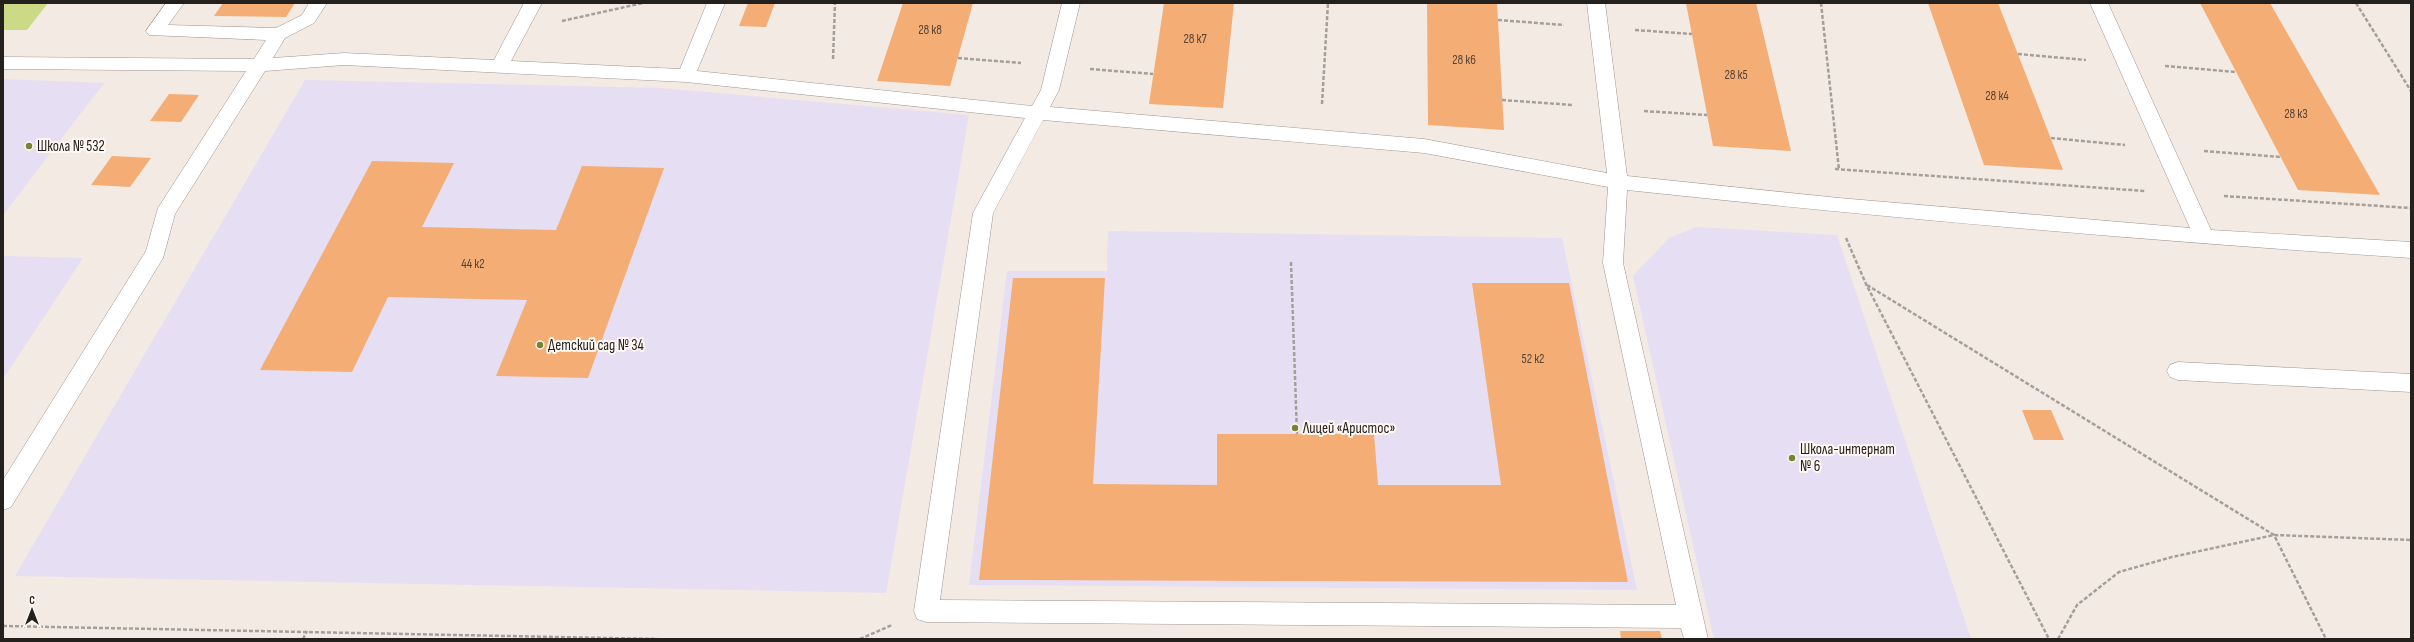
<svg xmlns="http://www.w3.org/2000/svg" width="2414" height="642" font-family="'Sofia Sans Condensed',sans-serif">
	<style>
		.education { fill: #e6def3 }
		.green { fill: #ccda85 }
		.building { fill: #f4ad75 }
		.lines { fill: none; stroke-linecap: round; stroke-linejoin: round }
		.service-casing { stroke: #9d9590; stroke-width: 1 }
		.path { stroke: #a59f9a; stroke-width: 2.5; stroke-dasharray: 4 2; stroke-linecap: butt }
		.service { fill: #fff; fill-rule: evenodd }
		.poi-dot { fill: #778331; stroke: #fff8f3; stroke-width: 1.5 }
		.labels { text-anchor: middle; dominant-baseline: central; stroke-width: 4; stroke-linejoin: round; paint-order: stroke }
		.number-label { font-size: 13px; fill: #574334 }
		.poi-label { font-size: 15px; fill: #23201e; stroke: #fff8f3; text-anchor: start }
	</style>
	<rect width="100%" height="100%" fill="#f3eae4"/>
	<g class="education">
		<path d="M3,79L104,83L3,215Z"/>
		<path d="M305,80L660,88L969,115L886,593L15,576Z"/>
		<path d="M1696,227L1837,235L1971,639H1714L1633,276L1669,238Z"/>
		<path d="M1108,231L1562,238L1637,590L969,585L1007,271H1107Z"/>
		<path d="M3,256L83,258L3,379Z"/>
	</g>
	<path class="green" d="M3,3H48L27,30H3Z"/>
	<g class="building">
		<path d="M223,3H295L286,17L214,16Z"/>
		<path d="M748,3H775L766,27L739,26Z"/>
		<path d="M903,3H973L950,86L877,81Z"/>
		<path d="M1164,3H1234L1223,108L1149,104Z"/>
		<path d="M1427,3H1497L1504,130L1428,125Z"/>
		<path d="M1686,3H1756L1791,151L1713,146Z"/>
		<path d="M1928,3H1998L2063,170L1984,165Z"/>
		<path d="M2200,3H2270L2380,195L2298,190Z"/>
		<path d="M169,94L199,95L181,122L150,121Z"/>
		<path d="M112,156L151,158L130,187L91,185Z"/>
		<path d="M372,161L454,163L422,227L556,230L582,166L664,168L588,378L496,376L527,300L388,297L352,372L260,370Z"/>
		<path d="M1013,278H1105L1093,484L1217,485V434H1374L1378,485H1501L1472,283H1569L1628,582L979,580Z"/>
		<path d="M2022,410H2051L2064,440H2034Z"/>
		<path d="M1620,631H1660L1662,639H1621Z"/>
	</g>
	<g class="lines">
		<g class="service-casing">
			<g id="service">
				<path d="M166,3H184L168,25L276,28L302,15L309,3H327L314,23L285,38L273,58L344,53L494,60L524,3H542L511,61L680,69L707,3H725L697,71L1032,106L1041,90L1062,3H1080L1059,90L1050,107L1424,139L1607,173L1587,3H1605L1627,176L1839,198L2190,228L2090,3H2108L2211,230L2411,242V258C2149,241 1888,218 1627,190L1623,263L1708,639H1684L1681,628L926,622L917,619L914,611L973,213L1025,118L686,82L344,65L265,71L175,214L163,258L11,507L3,510V480L146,251L158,208L246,71L3,69V57L254,59L266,40L149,35L146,31ZM1043,120L1424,153L1608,187L1603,263L1676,605L940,600L993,213Z"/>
				<path d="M2178,362L2411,374V392L2178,380L2170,377L2167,371L2170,365Z"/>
			</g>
		</g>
		<g class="path">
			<path d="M1821,3L1839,170"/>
			<path d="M2356,3L2411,91"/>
			<path d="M1498,20L1564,25"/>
			<path d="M562,21L643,3"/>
			<path d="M1635,30L1692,34"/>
			<path d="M2018,54L2086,60"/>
			<path d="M958,58L1021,63"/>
			<path d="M833,59L835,3"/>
			<path d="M2165,66L2236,72"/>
			<path d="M1090,69L1153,74"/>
			<path d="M1502,100L1573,105"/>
			<path d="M1322,104L1328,3"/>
			<path d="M1644,111L1707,115"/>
			<path d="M2051,138L2125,145"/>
			<path d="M2204,151L2281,157"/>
			<path d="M1835,169L2145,191"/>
			<path d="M2224,196L2411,208"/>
			<path d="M1846,238L1866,284L2049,639"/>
			<path d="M1291,262L1297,434"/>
			<path d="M1867,285L2274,535L2326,639"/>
			<path d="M3,626L658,639"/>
			<path d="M303,639L307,631"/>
			<path d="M860,639L892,625"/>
			<path d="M2058,639L2077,605L2119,572L2172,557L2274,535L2411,540"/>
		</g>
		<use href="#service" class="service"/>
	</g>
	<g class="poi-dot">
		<circle cx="29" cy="146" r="4"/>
		<circle cx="540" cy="345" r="4"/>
		<circle cx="1295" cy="428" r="4"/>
		<circle cx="1792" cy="458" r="4"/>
	</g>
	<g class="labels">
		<g class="number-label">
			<text x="930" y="30">28 к8</text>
			<text x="1195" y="39">28 к7</text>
			<text x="1464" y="60">28 к6</text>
			<text x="1736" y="75">28 к5</text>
			<text x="1997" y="96">28 к4</text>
			<text x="2296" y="114">28 к3</text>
			<text x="473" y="264">44 к2</text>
			<text x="1533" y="359">52 к2</text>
		</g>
		<g class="poi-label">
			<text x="37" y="146">Школа № 532</text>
			<text x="548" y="345">Детский сад № 34</text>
			<text x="1303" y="428">Лицей «Аристос»</text>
			<text x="1800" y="449">Школа-интернат<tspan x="1800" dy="17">№ 6</tspan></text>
		</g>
	</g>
	<rect width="2414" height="642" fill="none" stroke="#23201e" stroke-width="8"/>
	<g transform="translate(32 610)" stroke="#fff8f3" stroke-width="3" paint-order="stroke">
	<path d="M0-3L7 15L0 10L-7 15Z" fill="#23201e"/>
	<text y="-6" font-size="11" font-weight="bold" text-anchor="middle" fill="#23201e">С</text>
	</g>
</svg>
